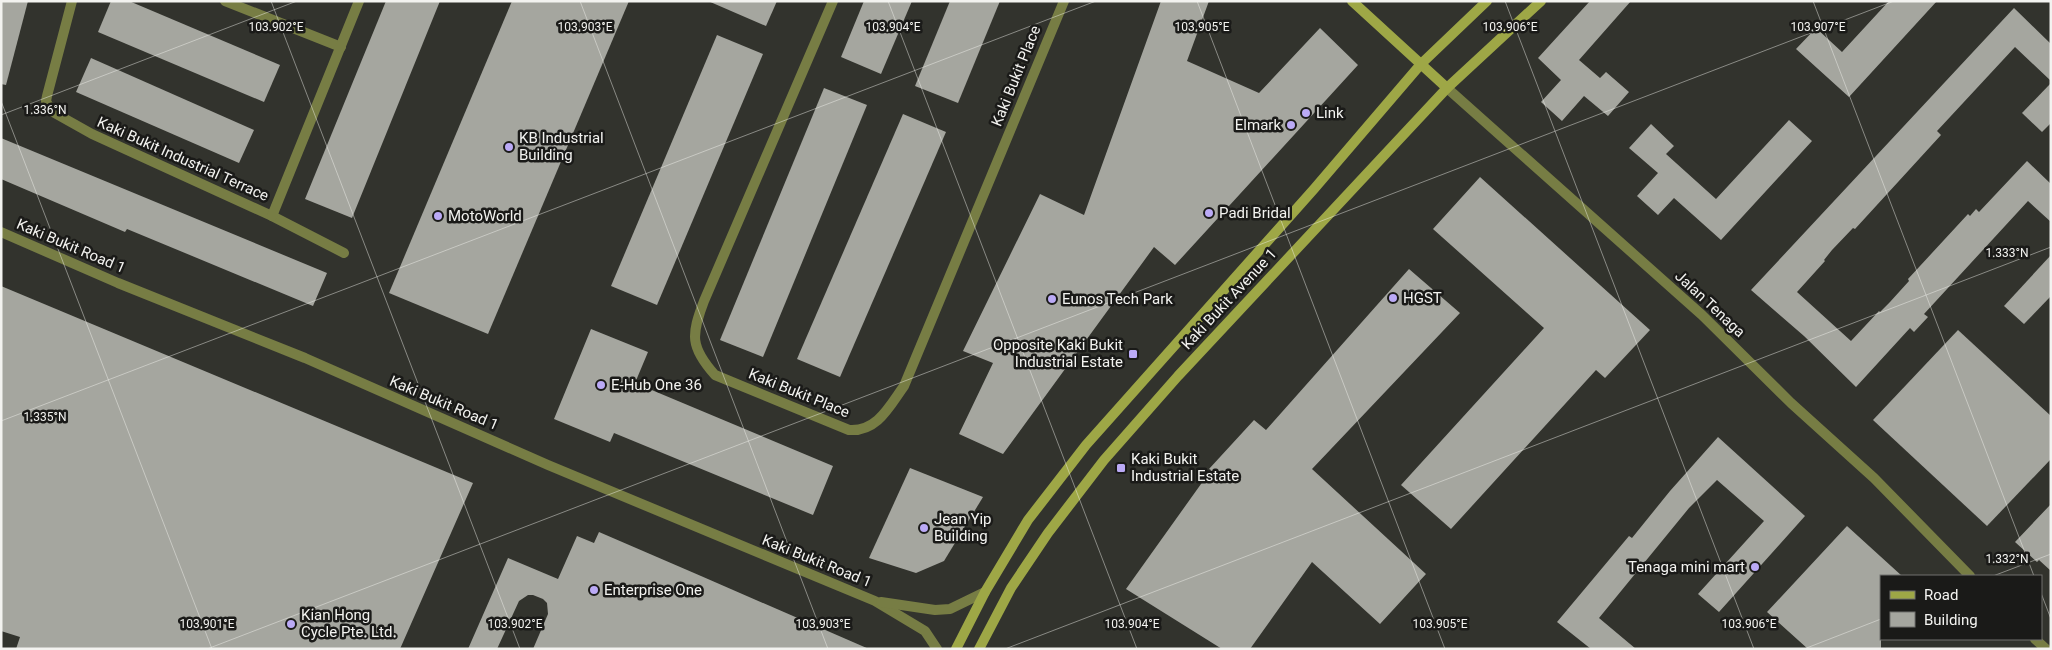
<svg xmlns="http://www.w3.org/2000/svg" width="2052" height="650" font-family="Roboto,sans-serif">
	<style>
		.building { fill: #a5a69f }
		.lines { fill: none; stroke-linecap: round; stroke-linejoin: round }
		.street { stroke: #777d44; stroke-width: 10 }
		.secondary { stroke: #9ea746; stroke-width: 10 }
		.ticks { fill: none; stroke: #f3f3f0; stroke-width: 1; stroke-opacity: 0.45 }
		.poi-dot { fill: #bbaaf6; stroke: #1a1a18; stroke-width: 2 }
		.labels { text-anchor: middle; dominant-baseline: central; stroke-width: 5; stroke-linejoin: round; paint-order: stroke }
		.street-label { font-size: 15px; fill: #f3f3f0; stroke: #1a1a18 }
		.poi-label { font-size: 15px; fill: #f3f3f0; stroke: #1a1a18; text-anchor: start }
		.ticks-label { font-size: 12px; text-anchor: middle; fill: #f3f3f0; stroke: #1a1a18; stroke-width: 5; stroke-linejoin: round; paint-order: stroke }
	</style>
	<rect width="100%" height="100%" fill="#32332d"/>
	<g class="building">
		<path d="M1,1H28L6,85L1,84Z"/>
		<path d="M111,1H129L280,65L264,102L98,32Z"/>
		<path d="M386,1H440L352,218L305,199Z"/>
		<path d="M512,1H629L488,334L389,293Z"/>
		<path d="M708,1H777L766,26Z"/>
		<path d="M864,1H912L881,74L841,57Z"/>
		<path d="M950,1H1000L958,103L915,86Z"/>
		<path d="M1161,1H1209L1187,61L1259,93L1320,28L1358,65L1175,265L1154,247L1003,454L959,434L993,363L963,351L1040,194L1084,215Z"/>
		<path d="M1590,1H1631L1579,60L1600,78L1606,72L1629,92L1608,116L1584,96L1562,121L1541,102L1561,80L1538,58Z"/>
		<path d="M1889,1H1937L1849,97L1796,49L1816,28L1842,52Z"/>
		<path d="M2014,8L2051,44V81L2015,47L1937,131L1941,135L1855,229L1853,228L1832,250L1824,260L1825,261L1797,292L1851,341L1879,311L1880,312L1890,302L1909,281L1908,279L1968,214L1970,216L1976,209L1979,212L2027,161L2051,184V222L2028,201L1924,314L1928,317L1914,332L1910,328L1856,387L1804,336L1751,290Z"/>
		<path d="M717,35L763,54L657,305L611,286Z"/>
		<path d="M91,58L254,130L239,163L76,92Z"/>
		<path d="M2051,83V123L2042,132L2022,113Z"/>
		<path d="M824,88L867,105L763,357L720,340Z"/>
		<path d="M903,114L946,132L840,377L797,359Z"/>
		<path d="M1789,120L1812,141L1721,240L1674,198L1658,215L1637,196L1658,173L1629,148L1651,124L1674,146L1666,154L1716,199Z"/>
		<path d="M1,138L327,273L313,306L127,229L125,232L1,179Z"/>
		<path d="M1480,177L1650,330L1605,378L1596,370L1451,529L1401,485L1544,328L1433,229Z"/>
		<path d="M2051,255V296L2024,324L2004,306Z"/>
		<path d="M1409,269L1460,313L1312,469L1426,574L1380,624L1312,562L1250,649H1222L1126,589L1211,470L1209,469L1254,420L1266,430Z"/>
		<path d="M1,286L473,483L400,649H16L20,637L1,631Z"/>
		<path d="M591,329L648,352L635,383L833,466L813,515L614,433L610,442L554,419Z"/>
		<path d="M1958,330L2051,416V459L1987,526L1873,420Z"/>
		<path d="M1718,437L1805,516L1719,612L1698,594L1764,521L1717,480L1689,508L1599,618L1636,649H1591L1557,622L1629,536L1632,538L1670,491Z"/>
		<path d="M910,468L983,497L944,561L916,573L869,558Z"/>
		<path d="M2051,504V571L2039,560L2037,562L2015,542Z"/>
		<path d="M1847,526L1902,576H1881V649H1808L1767,612Z"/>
		<path d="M599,532L701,576L869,649H533L548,614L547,603L543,599L533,595H528L519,601L497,649H468L508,558L558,579L577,536L594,543Z"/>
	</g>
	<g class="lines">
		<g class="street">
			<path d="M72,1L47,96L46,101L51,111L92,134L272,216L344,253"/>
			<path d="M225,1L341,47"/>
			<path d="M833,1L704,301C691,335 690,347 715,375L849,430C877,432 889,407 904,386L1064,1"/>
			<path d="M1447,88L1702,315L1791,403L1874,478L1970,576"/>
			<path d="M272,216L359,1"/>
			<path d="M1,232L118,283L305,358L548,465L875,601L925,631L937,649"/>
			<path d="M881,602L935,610L950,609L985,592"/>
			<path d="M2035,639L2046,649"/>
		</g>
		<g class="secondary">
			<path d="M1352,1L1447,88"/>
			<path d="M956,649L985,592L1028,520L1086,445L1314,189L1421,64L1487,1"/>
			<path d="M979,649L1011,588L1048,533L1104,460L1178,376L1447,88L1541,1"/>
		</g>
	</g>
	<path class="ticks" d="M271,1L520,649M580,1L828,649M888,1L1137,649M1197,1L1445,649M1505,1L1754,649M1813,1L2034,576M1,101L212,649M1,115L297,1M1,421L1096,1M1993,576L2051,554M2041,593L2051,619M207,649L1894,1M1005,649L2051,247M1804,649L1881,619"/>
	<g class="poi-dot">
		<circle cx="1306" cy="113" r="5"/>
		<circle cx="1291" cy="125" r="5"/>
		<circle cx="509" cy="147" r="5"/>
		<circle cx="1209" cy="213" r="5"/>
		<circle cx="438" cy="216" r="5"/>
		<circle cx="1393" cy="298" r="5"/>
		<circle cx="1052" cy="299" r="5"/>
		<rect x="1128" y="349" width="10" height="10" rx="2.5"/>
		<circle cx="601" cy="385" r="5"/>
		<rect x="1116" y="463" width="10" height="10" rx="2.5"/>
		<circle cx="924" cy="528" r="5"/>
		<circle cx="1755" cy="567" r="5"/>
		<circle cx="594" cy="590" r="5"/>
		<circle cx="291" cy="624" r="5"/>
	</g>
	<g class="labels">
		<g class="street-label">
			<text transform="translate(1016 76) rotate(-68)">Kaki Bukit Place</text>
			<text transform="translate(183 159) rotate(24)">Kaki Bukit Industrial Terrace</text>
			<text transform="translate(71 246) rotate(23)">Kaki Bukit Road 1</text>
			<text transform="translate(1229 299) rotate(-47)">Kaki Bukit Avenue 1</text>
			<text transform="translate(1710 304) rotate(43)">Jalan Tenaga</text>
			<text transform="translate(799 393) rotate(22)">Kaki Bukit Place</text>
			<text transform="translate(444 403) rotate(23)">Kaki Bukit Road 1</text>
			<text transform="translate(817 561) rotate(22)">Kaki Bukit Road 1</text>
		</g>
		<g class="poi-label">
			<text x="1316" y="113">Link</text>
			<text x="1281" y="125" text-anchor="end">Elmark</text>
			<text x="519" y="138">KB Industrial<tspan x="519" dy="17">Building</tspan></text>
			<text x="1219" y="213">Padi Bridal</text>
			<text x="448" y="216">MotoWorld</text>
			<text x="1403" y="298">HGST</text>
			<text x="1062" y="299">Eunos Tech Park</text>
			<text x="1123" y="345" text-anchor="end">Opposite Kaki Bukit<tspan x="1123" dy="17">Industrial Estate</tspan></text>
			<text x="611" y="385">E-Hub One 36</text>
			<text x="1131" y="459">Kaki Bukit<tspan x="1131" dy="17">Industrial Estate</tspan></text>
			<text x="934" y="519">Jean Yip<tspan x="934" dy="17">Building</tspan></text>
			<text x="1745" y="567" text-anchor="end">Tenaga mini mart</text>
			<text x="604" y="590">Enterprise One</text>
			<text x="301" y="615">Kian Hong<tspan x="301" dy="17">Cycle Pte. Ltd.</tspan></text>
		</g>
	</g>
	<g class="ticks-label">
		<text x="276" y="31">103.902°E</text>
		<text x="585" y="31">103.903°E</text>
		<text x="893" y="31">103.904°E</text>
		<text x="1202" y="31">103.905°E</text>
		<text x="1510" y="31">103.906°E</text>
		<text x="1818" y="31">103.907°E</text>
		<text x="45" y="114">1.336°N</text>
		<text x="2007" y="257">1.333°N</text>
		<text x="45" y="421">1.335°N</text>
		<text x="2007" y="563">1.332°N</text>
		<text x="207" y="628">103.901°E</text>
		<text x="515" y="628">103.902°E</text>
		<text x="823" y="628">103.903°E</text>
		<text x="1132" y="628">103.904°E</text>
		<text x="1440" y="628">103.905°E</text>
		<text x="1749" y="628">103.906°E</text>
	</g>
	<rect width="2052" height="650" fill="none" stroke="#f3f3f0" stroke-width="5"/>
	<rect x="1880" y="575" width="162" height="65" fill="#1a1a18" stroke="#71716e"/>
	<rect x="1890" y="591" width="25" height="8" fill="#9ea746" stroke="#71716e"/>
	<text x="1924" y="600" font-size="15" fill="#f3f3f0">Road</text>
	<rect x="1890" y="612" width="25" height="15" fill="#a5a69f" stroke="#71716e"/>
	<text x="1924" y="625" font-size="15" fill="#f3f3f0">Building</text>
</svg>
